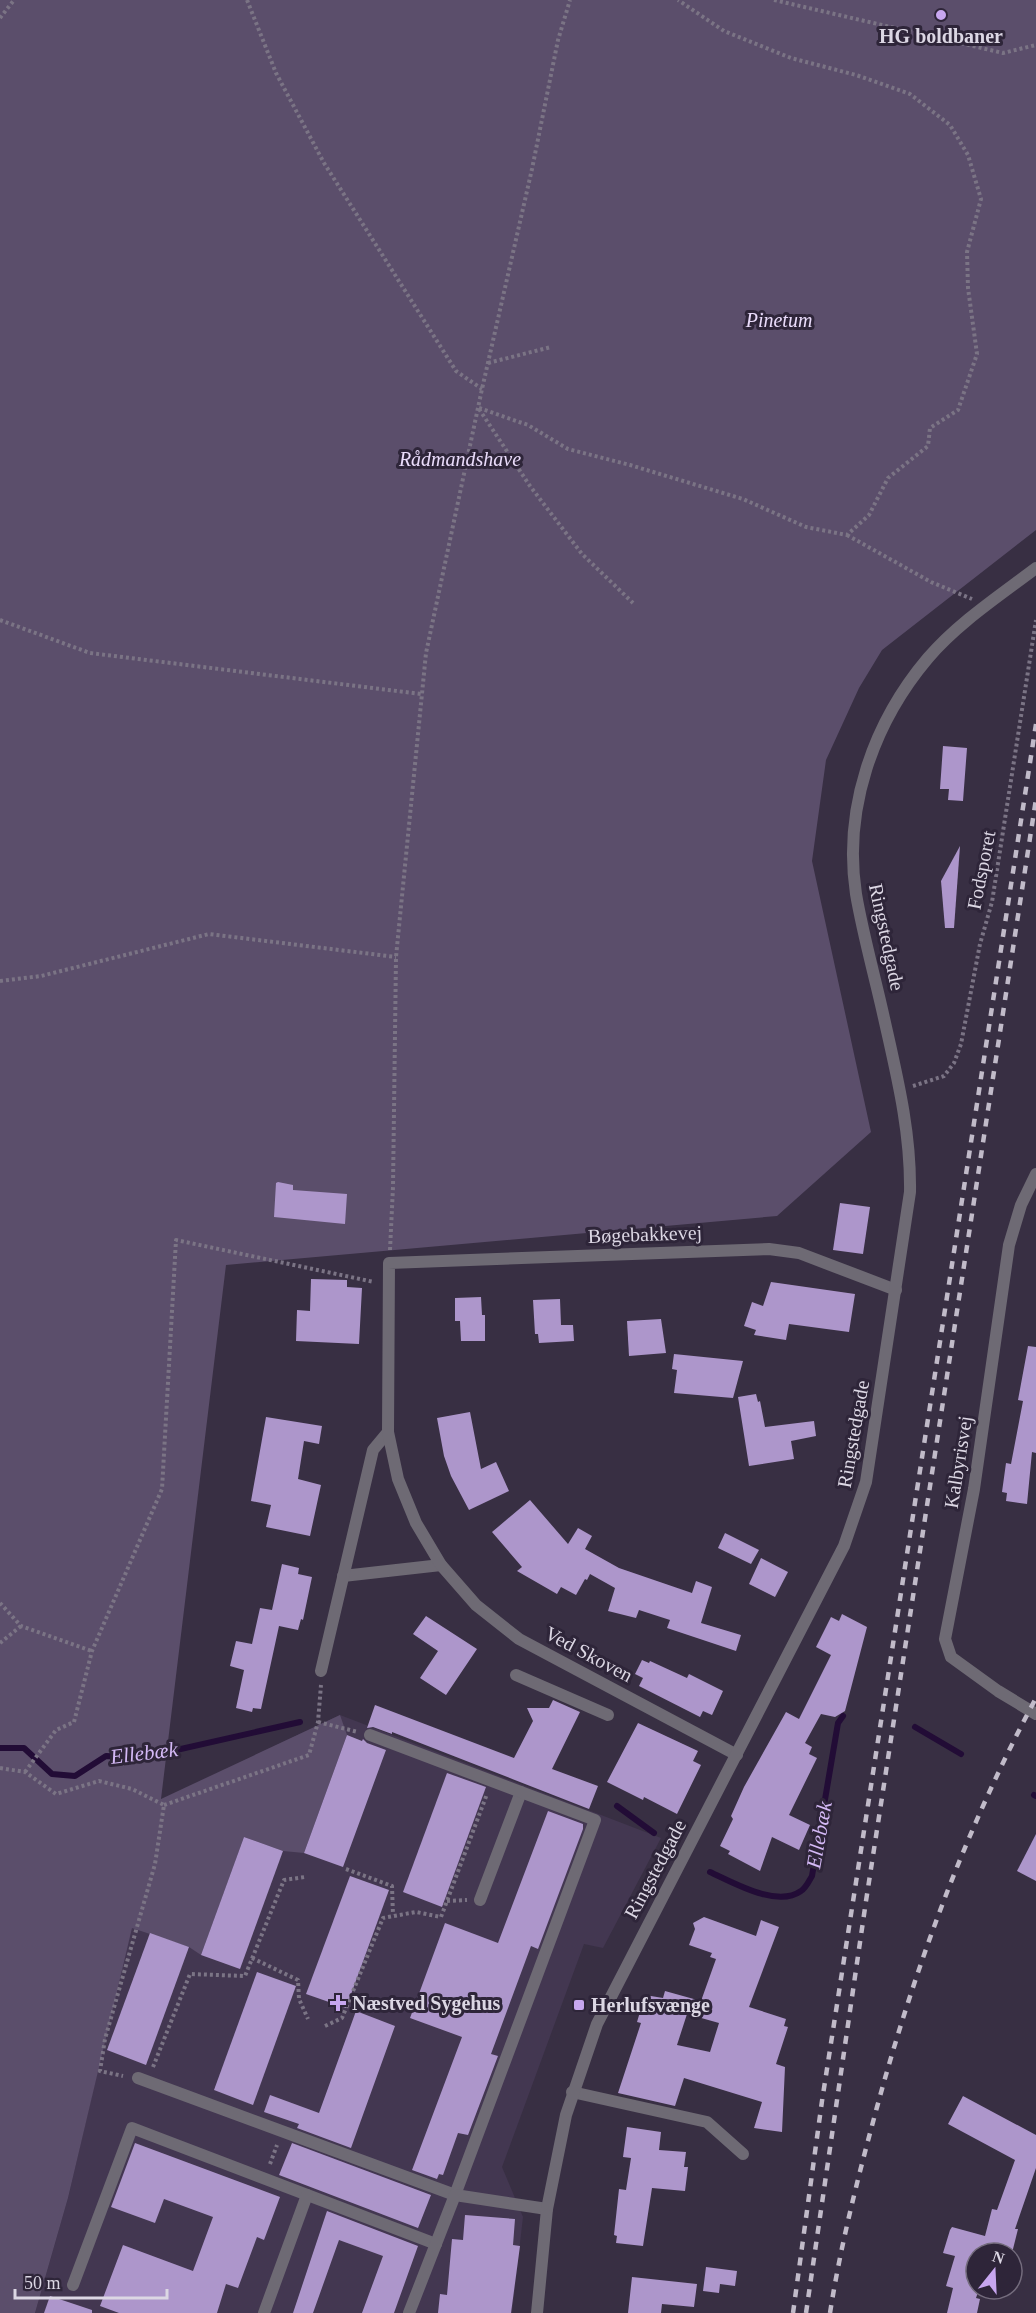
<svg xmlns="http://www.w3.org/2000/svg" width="1036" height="2313" font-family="Georgia,serif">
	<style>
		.built { fill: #433751 }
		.green { fill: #5b4e6b }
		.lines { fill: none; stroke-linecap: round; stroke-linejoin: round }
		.stream { stroke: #220c36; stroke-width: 6 }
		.building { fill: #ad96cb; fill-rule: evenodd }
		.path { stroke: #7b7485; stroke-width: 4; stroke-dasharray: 3 3; stroke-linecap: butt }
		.service { stroke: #6e6a74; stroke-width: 12 }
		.minor { stroke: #6e6a74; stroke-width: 12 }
		.tertiary { stroke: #6e6a74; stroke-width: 12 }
		.rail { stroke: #c1bbc9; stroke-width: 4.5; stroke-dasharray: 8 8; stroke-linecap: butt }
		.poi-dot { fill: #c7a6ef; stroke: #2e2539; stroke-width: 2 }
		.labels { text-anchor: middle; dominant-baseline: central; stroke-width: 6; stroke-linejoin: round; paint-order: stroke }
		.poi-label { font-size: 20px; font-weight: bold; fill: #dcd7e4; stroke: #2e2539; text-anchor: start }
		.park-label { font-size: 20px; font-style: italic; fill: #eadcfb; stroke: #2e2539 }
		.street-label { font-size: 20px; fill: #dcd7e4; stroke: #2e2539 }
		.water-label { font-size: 21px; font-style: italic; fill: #d4b9f6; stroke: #2e2539 }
	</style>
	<rect width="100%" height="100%" fill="#382f43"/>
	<path class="built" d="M340,1715L661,1838L603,1948L584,1944L502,2167L523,2217L512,2313H35L68,2198L161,1800Z"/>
	<path class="green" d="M0,0H1036V530L882,650L859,688L826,760L812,861L871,1132L777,1216L226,1265L161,1799L340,1715L347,1735L304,1853L283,1851L244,1837L201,1955L189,1947L132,1928L68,2198L35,2313H0Z"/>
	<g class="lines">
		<g class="stream">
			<path d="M915,1727L961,1754"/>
			<path d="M0,1748H24L52,1774L75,1776L106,1756L141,1758L300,1722"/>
			<path d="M1034,1795L1036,1796"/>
			<path d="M617,1806L654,1833"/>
			<path d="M710,1872C734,1883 777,1908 801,1891C806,1888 809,1881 812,1876L838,1723L843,1716"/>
		</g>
	</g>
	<g class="building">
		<path d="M943,746L967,748L963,801L948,800L949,789H940Z"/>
		<path d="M960,846L954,928H945L941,881Z"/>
		<path d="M278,1182L293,1185V1190L347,1194L345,1224L274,1217L276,1183Z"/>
		<path d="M840,1203L870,1207L863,1254L833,1250Z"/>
		<path d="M311,1279L347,1280V1287L362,1288L359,1344L296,1341L297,1310L310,1311Z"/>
		<path d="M771,1282L855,1294L849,1332L789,1324L786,1340L754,1335L756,1330L744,1326L752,1302L763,1306Z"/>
		<path d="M481,1297L482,1315H485V1341H461L460,1321H455V1298Z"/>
		<path d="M560,1299L561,1325H573L574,1341L539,1343L538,1334H535L533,1300Z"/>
		<path d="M661,1319L666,1353L629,1356L627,1321Z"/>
		<path d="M1028,1346L1036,1347V1453L1032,1452L1027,1504L1006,1501L1007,1493L1002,1492L1006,1463L1011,1464L1023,1401L1018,1400Z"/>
		<path d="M674,1354L743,1361L733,1398L674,1393L677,1370L672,1369Z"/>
		<path d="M756,1394L758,1402L760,1401L765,1427L814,1421L816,1436L791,1441L794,1459L749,1466L738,1397Z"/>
		<path d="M470,1412L481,1469L496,1462L509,1491L469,1510L451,1476L444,1456L437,1418Z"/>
		<path d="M266,1417L322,1426L319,1444L304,1441L298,1479L321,1485L310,1536L266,1527L271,1505L251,1501Z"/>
		<path d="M530,1500L568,1544L578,1528L592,1536L585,1549L619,1568L692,1593L696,1581L712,1587L701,1623L741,1635L736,1651L667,1628L670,1620L639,1610L636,1618L608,1611L615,1588L590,1574L587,1580L585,1579L576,1595L561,1587L557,1594L517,1571L522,1567L492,1532Z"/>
		<path d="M725,1533L759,1550L751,1564L718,1548Z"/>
		<path d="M761,1558L788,1572L775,1597L749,1584Z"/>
		<path d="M282,1564L299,1568L298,1574L312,1577L303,1620L301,1619L298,1630L279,1626L261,1709L253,1708L252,1712L236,1708L244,1670L230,1666L236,1641L252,1644L260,1608L272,1610Z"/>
		<path d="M842,1614L867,1627L845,1711L835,1717L821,1714L805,1743L812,1747L809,1754L817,1758L789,1815L810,1825L799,1850L772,1837L760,1871L728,1854L730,1851L720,1846L733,1819L731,1816L744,1787L786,1712L799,1719L831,1655L816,1647L831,1617L839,1621Z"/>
		<path d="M426,1616L477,1649L446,1695L420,1678L438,1651L413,1634Z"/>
		<path d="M642,1660L649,1663L650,1661L687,1678L689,1674L723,1691L712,1715L703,1711L700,1717L639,1686L643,1678L635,1674Z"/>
		<path d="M553,1700L580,1712L552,1769L598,1786L589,1809L392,1732V1734L373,1727L367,1728L375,1705L514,1758L533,1721L527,1708H549Z"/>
		<path d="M638,1723L698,1751L693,1761L701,1765L677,1814L644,1797L643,1800L607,1782Z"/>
		<path d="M347,1735L362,1741L363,1739L367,1743L386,1750L343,1867L304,1853Z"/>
		<path d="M447,1773L486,1787L442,1907L403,1892Z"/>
		<path d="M548,1811L583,1824V1829L538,1949L531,1946L491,2054L498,2056L468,2135L458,2133L443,2175L439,2174L437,2179L412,2170L462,2037L410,2018L445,1923L498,1943Z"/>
		<path d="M1036,1834V1881L1017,1871Z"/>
		<path d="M244,1837L283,1851L240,1969L201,1955Z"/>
		<path d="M350,1876L389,1890L346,2008L306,1994Z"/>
		<path d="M704,1917L756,1936L761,1920L779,1927L749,2007L786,2019L784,2026L788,2027L776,2064L785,2067L782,2132L754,2128L762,2102L684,2078L675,2106L618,2093L641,2023L637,2022L645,1995L663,1998L665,1991L701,2001L716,1959L710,1957L712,1953L689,1945L695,1929L693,1923ZM687,2014L719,2023L710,2052L677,2045Z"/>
		<path d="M150,1933L189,1947L146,2065L107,2050Z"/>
		<path d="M257,1972L296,1986L253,2105L214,2090Z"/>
		<path d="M356,2011L395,2026L351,2148L297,2128L299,2124L264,2112L270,2095L319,2113Z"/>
		<path d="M963,2096L1036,2135V2168L1015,2229H1018L1012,2253H976V2289H979L976,2298L980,2299L977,2313H947L953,2288L946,2286L955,2256L943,2253L950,2230L952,2227L985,2236L992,2209L997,2210L1015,2160L948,2124Z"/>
		<path d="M627,2127L661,2132L659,2150L686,2152L684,2167H688L685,2191L652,2188L643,2246L616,2243L617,2236L614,2235L619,2189L626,2190L631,2158L623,2157Z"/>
		<path d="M135,2143L280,2197L264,2240L257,2237L238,2288L226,2284L217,2313H119L100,2306L123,2245L193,2271L213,2217L164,2199L155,2223L111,2207Z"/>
		<path d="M292,2143L431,2195L418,2228L279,2175Z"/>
		<path d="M327,2211L418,2246L394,2313H362L383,2256L339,2240L313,2313H293Z"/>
		<path d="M465,2215L515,2219L513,2245L520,2246L511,2313H438L440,2294L447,2295L452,2239L463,2240Z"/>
		<path d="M706,2267L737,2271L735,2286L720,2284L719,2293L703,2291Z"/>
		<path d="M632,2277L697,2284L694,2307L662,2304L661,2313H628Z"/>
		<path d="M50,2296L92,2310V2313H44Z"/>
	</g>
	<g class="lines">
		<g class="path">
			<path d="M247,0L276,73L324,163L456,371L482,389"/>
			<path d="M774,0L1003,53L1036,45"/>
			<path d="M0,18L14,0"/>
			<path d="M488,363L551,347"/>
			<path d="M479,408L528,425L568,449L630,465L743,499L806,527L847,535L869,515L888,478L928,446L930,428L958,410L977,354L968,288L967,252L981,199L968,155L950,125L910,94L856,75L791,58L724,31L678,0"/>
			<path d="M479,409L530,486L582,554L633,603"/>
			<path d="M847,535L931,582L972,599"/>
			<path d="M0,620L90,653L421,694"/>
			<path d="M0,981L41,976L209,934L396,957"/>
			<path d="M913,1086L944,1076L954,1063L961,1044L980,944L992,902L1036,620"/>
			<path d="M390,1250L393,1187L396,957L426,653L482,389L532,169L558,40L570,0"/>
			<path d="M0,1603L21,1626L92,1651"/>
			<path d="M0,1643L21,1626"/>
			<path d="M318,1722L358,1732"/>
			<path d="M0,1768L25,1772L56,1794L99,1781L132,1789L164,1805L155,1864L105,2039L100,2071L123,2076"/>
			<path d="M25,1772L56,1730L74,1722L92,1651L162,1489L176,1240L374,1282"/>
			<path d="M164,1805L309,1755L318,1722L321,1685"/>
			<path d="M346,1869L392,1886L393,1915"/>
			<path d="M447,1901L467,1900"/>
			<path d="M252,1958L298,1980L299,1999L308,2019"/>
			<path d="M325,2026L342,2018L383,1918L416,1912L441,1917L487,1794"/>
			<path d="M153,2067L190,1974L245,1976L284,1880L305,1877"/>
			<path d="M270,2164L277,2145"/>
		</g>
		<g class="service">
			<path d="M516,1675L608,1715"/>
			<path d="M480,1900L521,1792"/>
			<path d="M138,2078L455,2195L595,1820L370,1735"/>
			<path d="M572,2092L707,2122L743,2154"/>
			<path d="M73,2285L132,2128L436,2244"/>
			<path d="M264,2313L307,2195"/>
		</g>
		<g class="minor">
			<path d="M1036,1174L1021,1205L1009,1245L974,1489L945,1639L951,1657L998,1691L1036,1714"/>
			<path d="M343,1576L441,1565"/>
			<path d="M321,1671L373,1450L388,1432"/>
			<path d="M737,1755L519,1639L476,1605L441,1565L416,1523L398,1479L388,1432L389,1263L769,1249L799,1253L896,1290"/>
			<path d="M409,2313L455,2195L547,2209"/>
		</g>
		<path class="tertiary" d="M537,2313L547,2209L566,2115L597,2024L844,1546L866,1482L910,1192C911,1132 897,1076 884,1018C875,977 863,935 856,894C843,809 873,723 928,658C958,623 999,596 1036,568"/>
		<g class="rail">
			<path d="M793,2313L822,2101L1036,724"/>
			<path d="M806,2313L866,1901L1036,799"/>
			<path d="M830,2313C840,2249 856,2185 873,2122C912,1975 964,1832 1036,1698"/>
		</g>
	</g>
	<g class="poi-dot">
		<circle cx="941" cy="15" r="6"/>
		<path d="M335 1994h6v6h6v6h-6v6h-6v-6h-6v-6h6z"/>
		<rect x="573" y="1999" width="12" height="12" rx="3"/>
	</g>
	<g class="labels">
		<g class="poi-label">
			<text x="941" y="36" text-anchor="middle">HG boldbaner</text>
			<text x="352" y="2003">Næstved Sygehus</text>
			<text x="591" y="2005">Herlufsvænge</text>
		</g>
		<g class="park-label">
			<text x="779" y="320">Pinetum</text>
			<text x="460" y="459">Rådmandshave</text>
		</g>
		<g class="street-label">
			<text transform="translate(981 870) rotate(-79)">Fodsporet</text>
			<text transform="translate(887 937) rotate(78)">Ringstedgade</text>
			<text transform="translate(645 1234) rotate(-2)">Bøgebakkevej</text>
			<text transform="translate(853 1434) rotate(-80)">Ringstedgade</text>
			<text transform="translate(958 1462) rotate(-81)">Kalbyrisvej</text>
			<text transform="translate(589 1654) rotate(28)">Ved Skoven</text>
			<text transform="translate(655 1869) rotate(-62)">Ringstedgade</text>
		</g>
		<g class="water-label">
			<text transform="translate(144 1753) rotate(-7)">Ellebæk</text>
			<text transform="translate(819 1835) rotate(-80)">Ellebæk</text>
		</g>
	</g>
	<g transform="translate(994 2271) rotate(18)"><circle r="28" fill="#2e2539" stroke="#746c7d" stroke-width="1.5"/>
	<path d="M0-4.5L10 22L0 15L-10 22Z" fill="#c7a6ef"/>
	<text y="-9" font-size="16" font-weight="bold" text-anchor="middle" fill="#dcd7e4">N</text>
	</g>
	<path d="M15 2289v9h152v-9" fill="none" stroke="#dcd7e4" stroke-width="3"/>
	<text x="24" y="2289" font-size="18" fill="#dcd7e4" stroke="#2e2539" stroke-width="4.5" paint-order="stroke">50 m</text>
</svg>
